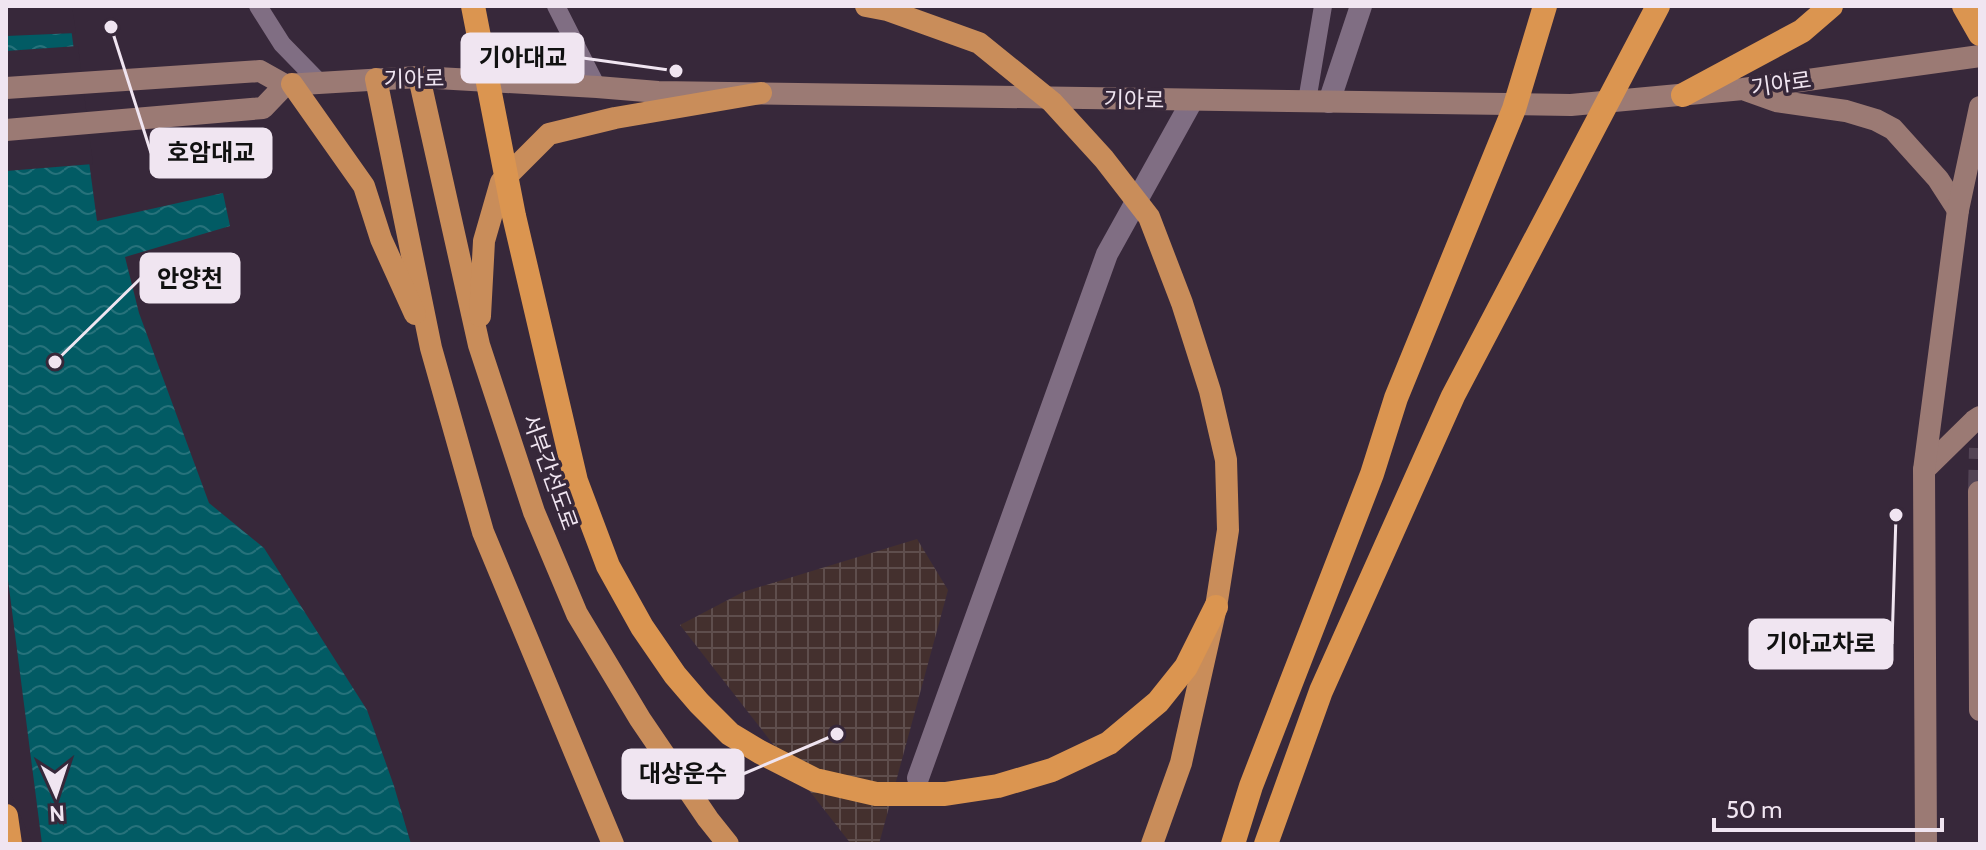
<svg xmlns="http://www.w3.org/2000/svg" width="1986" height="850" font-family="Cabin,'Noto Sans KR',sans-serif">
	<style>
		.industrial { fill: url(#industrial-grid) }
		.water { fill: url(#water-waves) }
		.pier { fill: #37283a }
		.lines { fill: none; stroke-linecap: round; stroke-linejoin: round }
		.secondary-tunnel { stroke: #534455; stroke-width: 22; stroke-dasharray: 22 11; stroke-linecap: butt }
		.service { stroke: #806e83; stroke-width: 18 }
		.minor { stroke: #806e83; stroke-width: 22 }
		.secondary { stroke: #9b7a74; stroke-width: 22 }
		.trunk { stroke: #c98d5a; stroke-width: 22 }
		.motorway { stroke: #db9550; stroke-width: 24 }
		.labels { text-anchor: middle; dominant-baseline: central; stroke-width: 7; stroke-linejoin: round; paint-order: stroke }
		.street-label { font-size: 22px; fill: #f0e5f1; stroke: #37283a }
		.leader { fill: none; stroke: #f0e5f1; stroke-width: 3 }
		.callout-dot { fill: #f0e5f1; stroke: #37283a; stroke-width: 3 }
		.callout { fill: #f0e5f1; stroke: #f0e5f1; stroke-width: 3 }
		.callout-label { font-size: 24px; text-anchor: middle; font-weight: bold; fill: #111 }
	</style>
	<defs>
		<pattern id="industrial-grid" width="8" height="8" patternUnits="userSpaceOnUse" patternTransform="scale(2)"><rect width="8" height="8" fill="#44302e"/><path d="M0 4h8M4 0v8" fill="none" stroke="#5f4e4d"/></pattern>
		<pattern id="water-waves" width="16" height="10" patternUnits="userSpaceOnUse" patternTransform="scale(2)"><rect width="16" height="10" fill="#025b64"/><path d="M0 5q4-4 8 0t8 0" fill="none" stroke="#27727b"/></pattern>
	</defs>
	<rect width="100%" height="100%" fill="#37283a"/>
	<path class="industrial" d="M917,539L948,590L879,844H851L680,625L743,592Z"/>
	<path class="water" d="M6,6H68L97,221L223,193L230,226L125,257L139,313L209,503L264,548L367,710L394,786L411,844H38L6,773Z"/>
	<g class="pier">
		<path d="M6,6H72L76,33L6,36Z"/>
		<path d="M78,46L93,164L6,171V51Z"/>
		<path d="M6,553L8,580L42,844H33L6,783Z"/>
	</g>
	<g class="lines">
		<path class="secondary-tunnel" d="M1979,492L1980,448"/>
		<g class="service">
			<path d="M258,6L282,44L320,83"/>
			<path d="M556,6L597,87"/>
			<path d="M1307,101L1323,6"/>
		</g>
		<g class="minor">
			<path d="M1329,102L1361,6"/>
			<path d="M918,778L1107,254L1192,101"/>
		</g>
		<g class="secondary">
			<path d="M285,85L419,77L597,87L658,92L1571,105L1743,89L1980,56"/>
			<path d="M6,88L260,71L285,85L263,108L6,130"/>
			<path d="M1748,91L1776,101L1846,111L1876,120L1893,129L1938,179L1958,210"/>
			<path d="M1924,470L1974,421L1980,417"/>
			<path d="M1979,492L1980,710"/>
			<path d="M1926,844L1924,470L1958,210L1980,107"/>
		</g>
		<g class="trunk">
			<path d="M866,6L887,10L979,43L1052,102L1104,159L1149,217L1182,303L1210,391L1226,460L1228,530L1216,607L1181,763L1152,844"/>
			<path d="M419,77L479,345L534,512L577,614L640,719L708,819L728,844"/>
			<path d="M376,79L431,348L483,532L613,844"/>
			<path d="M292,84L364,186L381,239L415,314"/>
			<path d="M480,316L484,241L501,182L549,134L615,118L761,93"/>
		</g>
		<g class="motorway">
			<path d="M473,6L514,216L576,481L608,566L642,627L675,675L699,703L730,734L760,752L815,780L876,794H945L998,786L1052,770L1109,743L1158,702L1186,667L1216,607"/>
			<path d="M1964,6L1980,34"/>
			<path d="M1683,95L1802,31L1831,6"/>
			<path d="M6,816L10,844"/>
			<path d="M1233,844L1251,786L1372,474L1396,398L1514,109L1545,6"/>
			<path d="M1266,844L1321,691L1453,396L1658,6"/>
		</g>
	</g>
	<g class="labels">
		<g class="street-label">
			<text transform="translate(414 79) rotate(-1)">기아로</text>
			<text transform="translate(1781 84) rotate(-8)">기아로</text>
			<text transform="translate(1134 100) rotate(1)">기아로</text>
			<text transform="translate(550 472) rotate(70)">서부간선도로</text>
		</g>
	</g>
	<path class="leader" d="M676 71L583 58M111 27L151 153M55 362L141 278M1896 515L1892 644M837 734L743 774"/>
	<g class="callout-dot">
		<circle cx="676" cy="71" r="8"/>
		<circle cx="111" cy="27" r="8"/>
		<circle cx="55" cy="362" r="8"/>
		<circle cx="1896" cy="515" r="8"/>
		<circle cx="837" cy="734" r="8"/>
	</g>
	<g class="callout">
		<rect x="462" y="34" width="121" height="48" rx="8"/>
		<rect x="151" y="129" width="120" height="48" rx="8"/>
		<rect x="141" y="254" width="98" height="48" rx="8"/>
		<rect x="1750" y="620" width="142" height="48" rx="8"/>
		<rect x="623" y="750" width="120" height="48" rx="8"/>
	</g>
	<g class="callout-label">
		<text x="523" y="66">기아대교</text>
		<text x="211" y="161">호암대교</text>
		<text x="190" y="287">안양천</text>
		<text x="1821" y="652">기아교차로</text>
		<text x="683" y="782">대상운수</text>
	</g>
	<rect width="1986" height="850" fill="none" stroke="#f0e5f1" stroke-width="16"/>
	<g transform="translate(56 794) rotate(177)" stroke="#37283a" stroke-width="6" paint-order="stroke">
	<path d="M0-6L14 30L0 20L-14 30Z" fill="#f0e5f1"/>
	<text y="-12" font-size="22" font-weight="bold" text-anchor="middle" fill="#f0e5f1">N</text>
	</g>
	<path d="M1714 818v12h228v-12" fill="none" stroke="#f0e5f1" stroke-width="4"/>
	<text x="1726" y="818" font-size="24" fill="#f0e5f1" stroke="#37283a" stroke-width="6" paint-order="stroke">50 m</text>
</svg>
